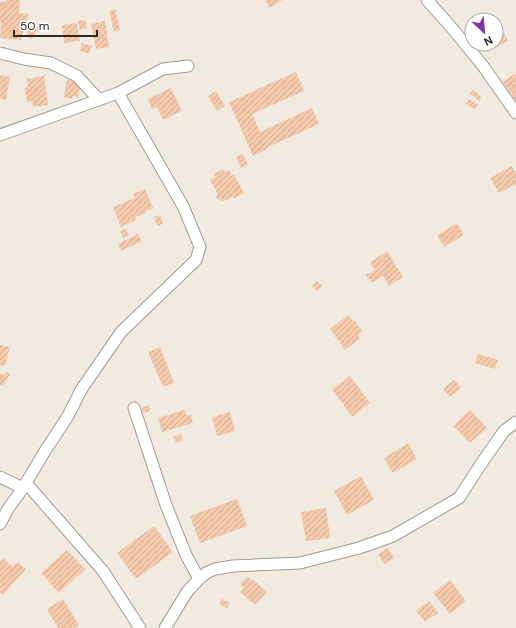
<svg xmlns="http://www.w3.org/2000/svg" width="516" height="628" font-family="'DM Sans',sans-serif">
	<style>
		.building { fill: url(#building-hatch) }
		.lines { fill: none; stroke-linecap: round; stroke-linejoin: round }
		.street-casing { stroke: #a19b92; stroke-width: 13 }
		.street { stroke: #fff; stroke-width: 11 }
	</style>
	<defs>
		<pattern id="building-hatch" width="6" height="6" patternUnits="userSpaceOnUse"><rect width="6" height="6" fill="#f5c9ac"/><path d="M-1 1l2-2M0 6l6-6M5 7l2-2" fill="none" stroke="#d2ad94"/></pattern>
	</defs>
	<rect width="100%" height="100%" fill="#f1eae1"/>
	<g class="building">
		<path d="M6,0H20L19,13L29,14L21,40L0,38L1,22H0V2H6Z"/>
		<path d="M265,0H282L270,8Z"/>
		<path d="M115,9L120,30L114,32L109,11Z"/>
		<path d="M85,20L87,28L80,30L78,21Z"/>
		<path d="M105,21L109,47L96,49L91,24Z"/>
		<path d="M77,23L80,41L64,43L62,25Z"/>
		<path d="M31,25L38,28L32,39L26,36Z"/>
		<path d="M504,33L508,41L487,52L483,45L496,44V38Z"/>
		<path d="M82,43L92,46L89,54L80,51Z"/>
		<path d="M296,72L304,91L252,114L260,132L312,108L319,124L266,148L267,149L253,156L229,102Z"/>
		<path d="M516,73V101L503,82Z"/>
		<path d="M0,75L10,77L6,100L0,99Z"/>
		<path d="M44,76L48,105L33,107L32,101L27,102L25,88L28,87L27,79Z"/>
		<path d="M67,80L81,82L78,97L73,96L72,99L64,97Z"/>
		<path d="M171,88L182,111L163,120L157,107L152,109L148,99Z"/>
		<path d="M473,90L482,98L479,101L470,93Z"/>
		<path d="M216,91L225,106L217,111L208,96Z"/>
		<path d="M469,99L478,105L474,109L466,104Z"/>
		<path d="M243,154L248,165L241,168L236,157Z"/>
		<path d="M512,166L516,174V184L499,193L490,178Z"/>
		<path d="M223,169L224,172L229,170L232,176L234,174L244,193L234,198L233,196L222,202L220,198L218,200L216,196L218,194L210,180L216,177L214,174Z"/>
		<path d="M145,189L153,208L145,211L146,213L135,217L136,220L121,227L113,207L135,198L133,194Z"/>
		<path d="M160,215L163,224L157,226L154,217Z"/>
		<path d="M457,223L464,235L444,247L437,235Z"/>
		<path d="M126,229L129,236L123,238L120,231Z"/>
		<path d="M138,234L142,241L121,251L118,244Z"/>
		<path d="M387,251L403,277L389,286L383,276L372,283L366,275L375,270L370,262Z"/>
		<path d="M317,281L322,286L317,291L312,286Z"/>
		<path d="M348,315L354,322L355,321L362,331L358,335L360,338L345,350L330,329Z"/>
		<path d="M0,345L10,347L5,366L0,365Z"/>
		<path d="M160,347L174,383L163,387L148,352Z"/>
		<path d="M478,354L498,360L495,369L475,363Z"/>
		<path d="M6,372L10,374L3,386L0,385V373L4,375Z"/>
		<path d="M350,376L370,403L352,417L332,389Z"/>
		<path d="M454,380L461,388L450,397L443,389Z"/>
		<path d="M149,405L150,411L143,413L142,407Z"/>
		<path d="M185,410L187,416L191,415L193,423L162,432L158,418Z"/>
		<path d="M470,410L487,428L470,443L453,426Z"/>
		<path d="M230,412L235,431L217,436L212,417Z"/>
		<path d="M181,434L183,441L176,443L173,437Z"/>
		<path d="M408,443L417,459L393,473L384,458Z"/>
		<path d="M361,476L374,500L347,515L334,491Z"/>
		<path d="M237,499L247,526L200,543L190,516Z"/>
		<path d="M326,508L330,538L306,541L301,512Z"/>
		<path d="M154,526L173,552L136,579L117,553Z"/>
		<path d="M388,548L394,558L384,564L378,554Z"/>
		<path d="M67,550L85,569L59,593L41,573Z"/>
		<path d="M3,558L13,567L17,562L26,569L3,595L0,592V561Z"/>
		<path d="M247,577L251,580L252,579L267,592L255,605L240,592L244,588L240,584Z"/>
		<path d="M450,580L466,601L450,614L433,593Z"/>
		<path d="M63,599L79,625L74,628H58L47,609Z"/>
		<path d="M222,599L230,603L227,608L219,604Z"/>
		<path d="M429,601L438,613L425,622L416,611Z"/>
	</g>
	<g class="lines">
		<g class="street-casing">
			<g id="street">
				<path d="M427,0L451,27L483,66L516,113"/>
				<path d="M0,53L24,59L51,63L77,76L99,100"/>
				<path d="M0,135L118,93L163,69L188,66"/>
				<path d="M134,408L166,505L186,555L199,579"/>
				<path d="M0,477L23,488"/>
				<path d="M26,483L103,571L140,628"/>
				<path d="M0,524L8,509L23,488L45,451L68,416L81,390L121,332L196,260L200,247L193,230L183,206L118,93"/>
				<path d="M165,628L187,592L199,579L206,573L215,569L233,566L300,563L359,548L393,536L459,498L481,464L504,431L516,422"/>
			</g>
		</g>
		<use href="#street" class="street"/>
	</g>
	<g transform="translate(484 32) rotate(154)"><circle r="19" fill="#ffffff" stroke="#aaa9a8"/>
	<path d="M0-3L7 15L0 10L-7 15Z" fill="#8435a5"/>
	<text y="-6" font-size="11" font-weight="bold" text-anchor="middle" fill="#2b2925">N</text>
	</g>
	<path d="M14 30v6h83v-6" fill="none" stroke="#2b2925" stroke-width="2"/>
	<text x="20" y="30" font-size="12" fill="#2b2925" stroke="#ffffff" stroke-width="3" paint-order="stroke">50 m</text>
</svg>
